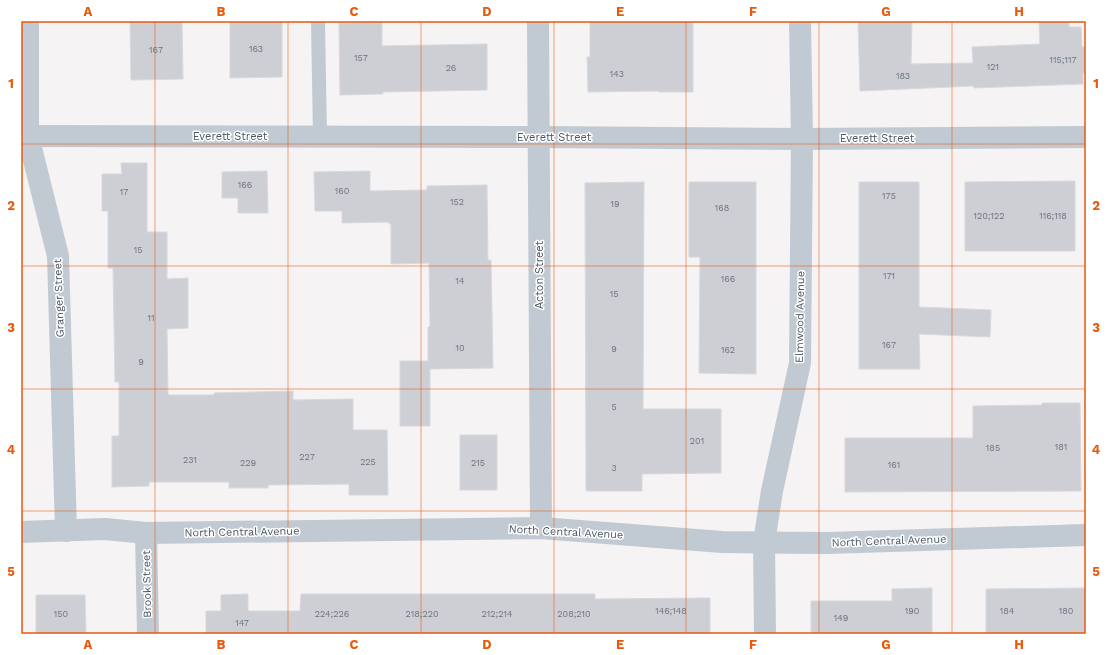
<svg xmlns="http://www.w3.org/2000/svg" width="1107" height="655" font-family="'Work Sans',sans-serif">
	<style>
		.building { fill: #cdcfd5; stroke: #d7d9de }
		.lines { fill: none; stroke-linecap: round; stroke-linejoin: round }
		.lane { stroke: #c1cad2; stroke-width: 14 }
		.street { stroke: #c1cad2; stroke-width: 22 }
		.grid { fill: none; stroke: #e8590c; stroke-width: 1; stroke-opacity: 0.55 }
		.labels { text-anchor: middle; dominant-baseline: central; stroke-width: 3; stroke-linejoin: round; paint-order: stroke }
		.number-label { font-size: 9px; fill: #6b747e }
		.street-label { font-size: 11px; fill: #4a5661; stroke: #fff }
		.neatline { fill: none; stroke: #e8590c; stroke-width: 1.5 }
		.grid-label { font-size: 13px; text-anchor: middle; font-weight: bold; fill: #e8590c }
	</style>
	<rect width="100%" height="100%" fill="#f5f3f3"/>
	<g class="building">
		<path d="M130,21H182L183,79L131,80Z"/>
		<path d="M230,21H282V77L230,78Z"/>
		<path d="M590,21H693V92H658V91L588,92L587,57H590Z"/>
		<path d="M858,21H912L911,64L973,63L972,47L1040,44L1039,21H1069V27H1081L1082,47H1086V73H1083V84L974,88L973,86L860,91Z"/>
		<path d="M382,22V46L487,44V90L383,92V94L340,95L339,23Z"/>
		<path d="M121,163H147V232H167V279L188,278V328L167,329L168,395H214V393L293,391V400L353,399V430H387L388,495H349V484L268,485V488H229V482H149V486L112,487V436H119V382H115L113,268H108V211H102V174H122Z"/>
		<path d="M267,171L268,213H238V198H222V172Z"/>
		<path d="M370,171V191L427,190V186L487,185L488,260H491L493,368L430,369V426H400V361H428V327H430L429,263L391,264V224H389V222L342,223V211H315L314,172Z"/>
		<path d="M1075,181V251H965V182Z"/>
		<path d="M644,182L643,409H721V473L642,474V491H586L585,183Z"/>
		<path d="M689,182H756V374L699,373L700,257H689Z"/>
		<path d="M859,182H919V307L991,310L990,337L919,334L920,369H859Z"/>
		<path d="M1042,403H1080L1081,491L845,492V438H973V406L1042,405Z"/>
		<rect x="460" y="435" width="37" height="55"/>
		<path d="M932,588V634H811V601H892V589Z"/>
		<path d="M1086,588V634H986V589Z"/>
		<path d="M248,594V611H300L301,594H595V599L710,598V634H206V611H221V595Z"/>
		<path d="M36,595H85L86,634H36Z"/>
	</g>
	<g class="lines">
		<path class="lane" d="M318,21L320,137"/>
		<g class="street">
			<path d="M28,21V136L58,256L66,531"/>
			<path d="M538,21L541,528"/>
			<path d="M21,136L538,137L802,139L1086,137"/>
			<path d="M21,532L105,529L146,533L541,528L722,542L827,543L1086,535"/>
			<path d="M146,533L148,634"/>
			<path d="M765,634L764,542L772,491L800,363L802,139L800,21"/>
		</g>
	</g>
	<path class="grid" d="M155,21V634M288,21V634M421,21V634M554,21V634M686,21V634M819,21V634M952,21V634M21,144H1086M21,266H1086M21,389H1086M21,511H1086"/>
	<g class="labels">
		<g class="number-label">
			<text x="256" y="49">163</text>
			<text x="156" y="50">167</text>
			<text x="361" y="58">157</text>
			<text x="1063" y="60">115;117</text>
			<text x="993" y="67">121</text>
			<text x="451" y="68">26</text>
			<text x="617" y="74">143</text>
			<text x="903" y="76">183</text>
			<text x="245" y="185">166</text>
			<text x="342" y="191">160</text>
			<text x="124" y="192">17</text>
			<text x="889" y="196">175</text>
			<text x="457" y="202">152</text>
			<text x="615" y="204">19</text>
			<text x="722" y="208">168</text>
			<text x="989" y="216">120;122</text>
			<text x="1053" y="216">116;118</text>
			<text x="138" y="250">15</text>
			<text x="889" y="276">171</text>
			<text x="728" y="279">166</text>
			<text x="460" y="281">14</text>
			<text x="614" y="294">15</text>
			<text x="151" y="318">11</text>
			<text x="889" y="345">167</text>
			<text x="460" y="348">10</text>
			<text x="614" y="349">9</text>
			<text x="728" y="350">162</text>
			<text x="141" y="362">9</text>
			<text x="614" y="407">5</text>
			<text x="697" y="441">201</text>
			<text x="1061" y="447">181</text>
			<text x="993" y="448">185</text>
			<text x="307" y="457">227</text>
			<text x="190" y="460">231</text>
			<text x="368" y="462">225</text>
			<text x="248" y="463">229</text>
			<text x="478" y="463">215</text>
			<text x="894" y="465">161</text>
			<text x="614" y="468">3</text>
			<text x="671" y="611">146;148</text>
			<text x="912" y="611">190</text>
			<text x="1007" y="611">184</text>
			<text x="1066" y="611">180</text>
			<text x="61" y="614">150</text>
			<text x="332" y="614">224;226</text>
			<text x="422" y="614">218;220</text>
			<text x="497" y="614">212;214</text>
			<text x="574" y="614">208;210</text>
			<text x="841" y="618">149</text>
			<text x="242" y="623">147</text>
		</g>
		<g class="street-label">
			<text x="230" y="136">Everett Street</text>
			<text x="554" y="137">Everett Street</text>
			<text x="877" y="138">Everett Street</text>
			<text transform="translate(539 275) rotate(-90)">Acton Street</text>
			<text transform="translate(59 298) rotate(-92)">Granger Street</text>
			<text transform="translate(800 317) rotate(-89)">Elmwood Avenue</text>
			<text transform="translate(242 532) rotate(-1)">North Central Avenue</text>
			<text transform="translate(566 532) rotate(3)">North Central Avenue</text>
			<text transform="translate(889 541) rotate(-2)">North Central Avenue</text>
			<text transform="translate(147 584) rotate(-91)">Brook Street</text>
		</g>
	</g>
	<rect width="1107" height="655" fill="none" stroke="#ffffff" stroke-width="44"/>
	<rect x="22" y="22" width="1063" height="611" class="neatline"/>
	<g class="grid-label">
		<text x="88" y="16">A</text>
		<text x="221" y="16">B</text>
		<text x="354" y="16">C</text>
		<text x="487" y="16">D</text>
		<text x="620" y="16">E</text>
		<text x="753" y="16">F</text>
		<text x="886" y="16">G</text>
		<text x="1019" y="16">H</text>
		<text x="11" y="88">1</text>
		<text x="1096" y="88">1</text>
		<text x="11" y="210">2</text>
		<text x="1096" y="210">2</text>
		<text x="11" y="332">3</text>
		<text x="1096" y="332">3</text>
		<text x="11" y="454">4</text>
		<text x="1096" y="454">4</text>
		<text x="11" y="576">5</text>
		<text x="1096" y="576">5</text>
		<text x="88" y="649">A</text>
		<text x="221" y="649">B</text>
		<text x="354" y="649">C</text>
		<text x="487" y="649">D</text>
		<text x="620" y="649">E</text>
		<text x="753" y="649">F</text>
		<text x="886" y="649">G</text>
		<text x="1019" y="649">H</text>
	</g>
</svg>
